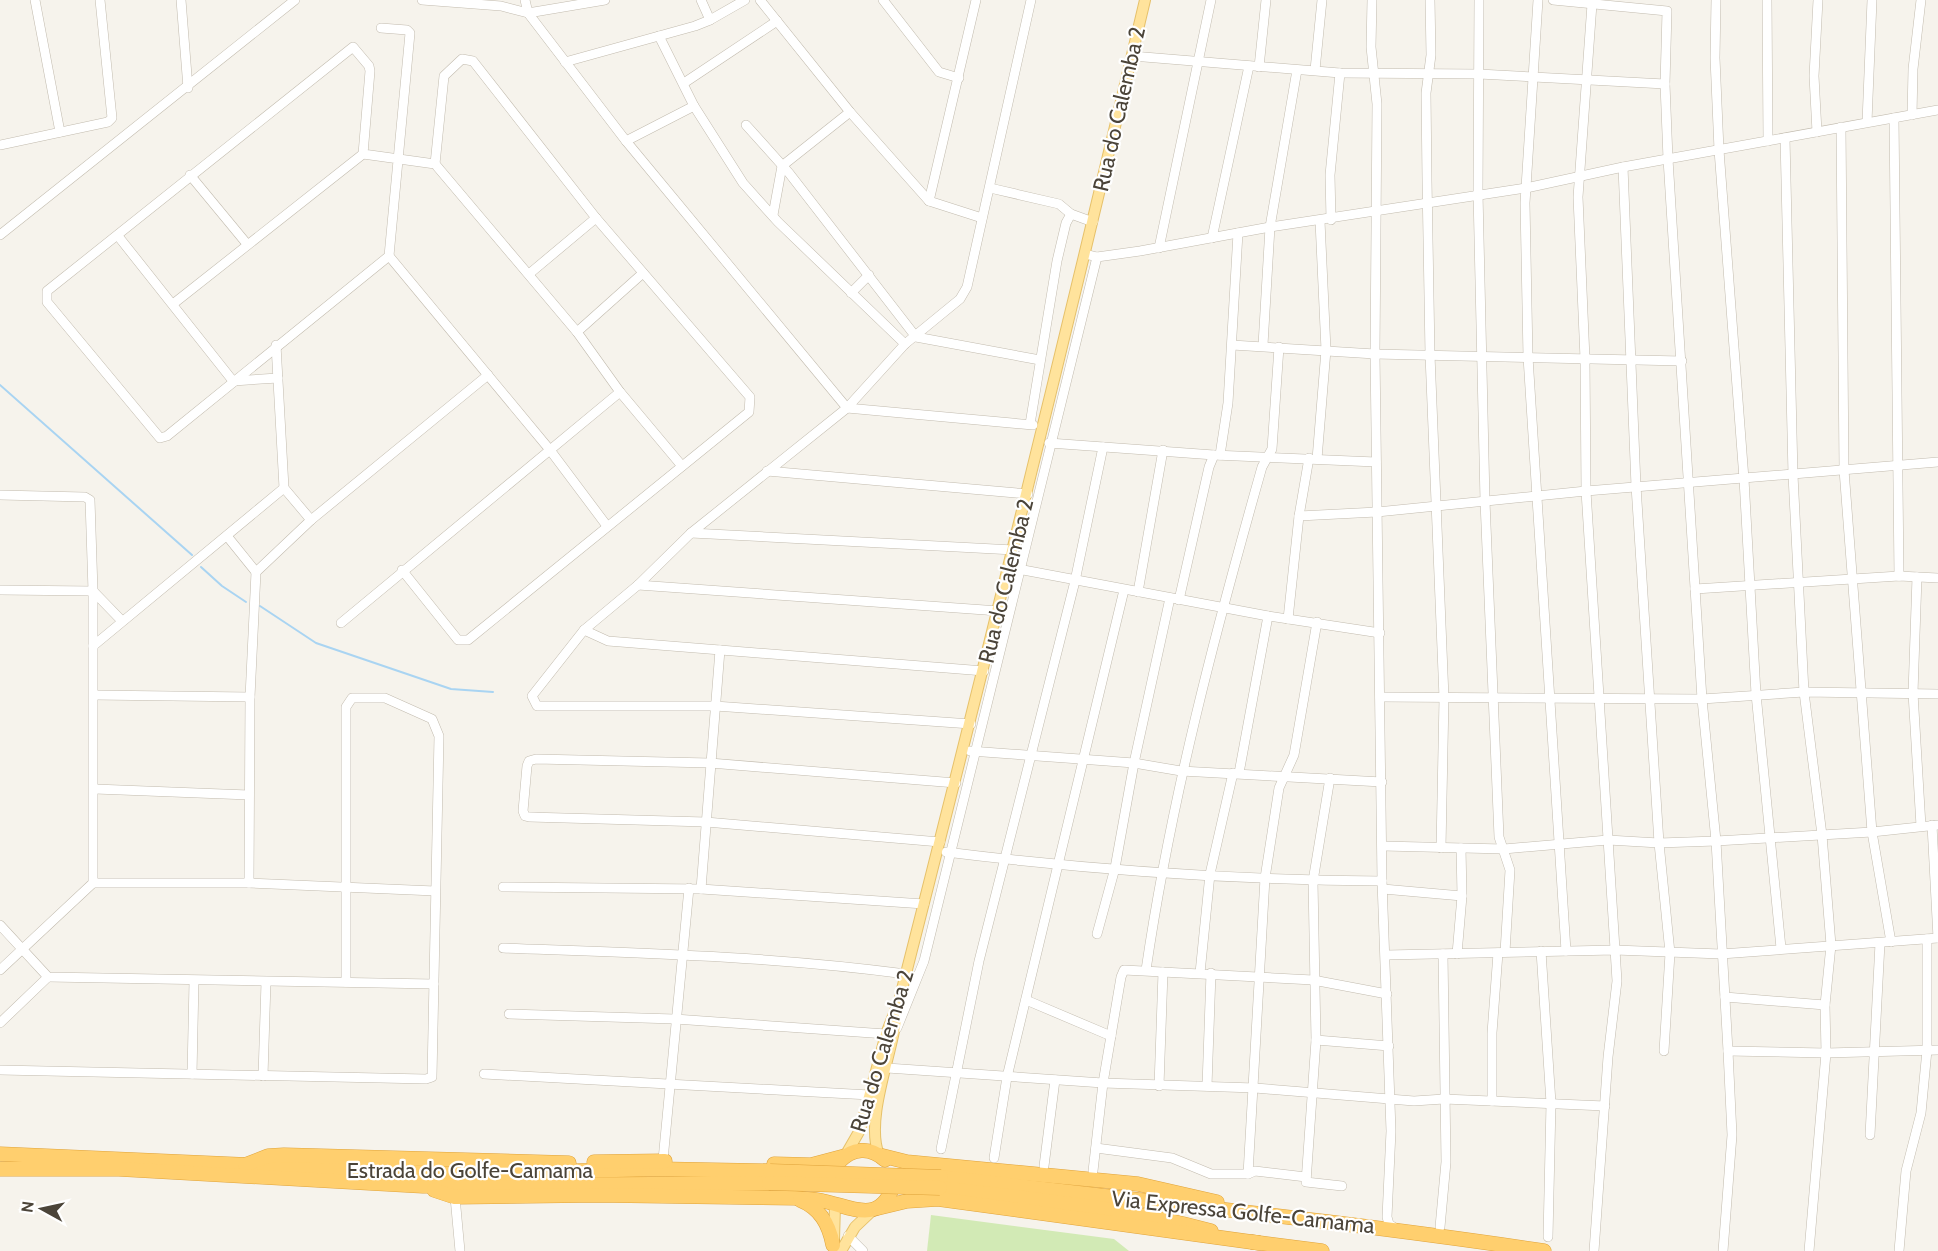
<svg xmlns="http://www.w3.org/2000/svg" width="1938" height="1251" font-family="Cabin,sans-serif">
	<style>
		.green { fill: #d2eab5 }
		.lines { fill: none; stroke-linecap: round; stroke-linejoin: round }
		.stream { stroke: #a9d4f2; stroke-width: 2 }
		.minor-casing { stroke: #c2bbae; stroke-width: 10 }
		.major-casing { stroke: #e6c16a; stroke-width: 12 }
		.highway-casing { stroke: #e0a43c; stroke-width: 15 }
		.minor { stroke: #fff; stroke-width: 9 }
		.major { stroke: #ffe39c; stroke-width: 10 }
		.highway { stroke: #ffcf6e; stroke-width: 14 }
		.highway-bridge-casing { stroke: #e0a43c; stroke-width: 15; stroke-linecap: butt }
		.highway-bridge { stroke: #ffcf6e; stroke-width: 14 }
		.labels { text-anchor: middle; dominant-baseline: central; stroke-width: 4.5; stroke-linejoin: round; paint-order: stroke }
		.street-label { font-size: 22px; fill: #4b4439; stroke: #fff }
	</style>
	<rect width="100%" height="100%" fill="#f6f3ec"/>
	<path class="green" d="M931,1215L1114,1239L1129,1251H927Z"/>
	<g class="lines">
		<g class="stream">
			<path d="M0,385L192,555"/>
			<path d="M201,567L222,586L246,602"/>
			<path d="M260,606L316,643L451,689L493,692"/>
		</g>
		<g class="minor-casing">
			<g id="minor">
				<path d="M35,0L60,132"/>
				<path d="M181,0L188,88"/>
				<path d="M422,0L501,6L528,13L626,141L847,408"/>
				<path d="M525,0L528,13L605,0"/>
				<path d="M701,0L710,20"/>
				<path d="M760,0L850,112L929,201L982,218"/>
				<path d="M883,0L939,72L959,78"/>
				<path d="M1372,0L1371,47L1377,104L1375,354L1382,881L1391,1131L1387,1217L1389,1224L1396,1229"/>
				<path d="M1430,0L1431,55L1426,93L1427,180L1430,355L1444,698L1441,848"/>
				<path d="M1479,0L1478,193L1485,501L1499,837L1510,870L1505,952"/>
				<path d="M1538,0L1525,203L1528,357L1566,951"/>
				<path d="M1553,0L1667,11L1665,84L1668,159L1702,699L1716,841L1728,1051L1732,1135L1723,1251"/>
				<path d="M1716,0L1715,58L1719,150L1744,479L1756,694L1781,948"/>
				<path d="M1767,0L1768,141"/>
				<path d="M1592,4L1578,197L1585,359L1586,491L1617,981L1608,1057L1594,1251"/>
				<path d="M381,28L407,30L410,33L389,256L167,436L160,438L47,302V291L353,47L369,66L370,71L363,154L435,164L577,332L620,392L682,466"/>
				<path d="M659,36L694,106L743,183L778,222L905,344"/>
				<path d="M1132,56L1340,73L1479,74L1665,84"/>
				<path d="M565,62L695,26L710,20L745,0"/>
				<path d="M1259,67L1266,0"/>
				<path d="M1315,70L1322,0"/>
				<path d="M684,83L777,21"/>
				<path d="M1912,115L1913,69L1921,0"/>
				<path d="M1894,118L1899,576"/>
				<path d="M1867,122L1872,0"/>
				<path d="M746,125L789,173L916,337L1040,360"/>
				<path d="M1841,127L1844,470L1872,832L1891,942"/>
				<path d="M1817,132L1814,76L1818,0"/>
				<path d="M1785,138L1793,475L1804,692L1822,835L1831,945L1825,1005L1826,1053L1809,1251"/>
				<path d="M626,141L694,106"/>
				<path d="M0,145L108,122L112,118L100,0"/>
				<path d="M1623,167L1636,486L1659,843L1670,953L1664,1051"/>
				<path d="M190,175L247,244"/>
				<path d="M990,188L1059,204L1071,214L1093,222"/>
				<path d="M929,201L976,0"/>
				<path d="M773,215L782,166L850,112"/>
				<path d="M1331,220L1330,175L1340,73"/>
				<path d="M0,235L295,0"/>
				<path d="M118,236L233,381L278,378"/>
				<path d="M1212,238L1249,66"/>
				<path d="M1159,248L1211,0"/>
				<path d="M1085,254L1097,257L1140,251L1270,227L1526,188L1623,167L1938,110"/>
				<path d="M389,256L550,450L607,526"/>
				<path d="M529,274L596,218"/>
				<path d="M851,293L869,275"/>
				<path d="M173,304L363,154"/>
				<path d="M577,332L643,273"/>
				<path d="M276,345L284,488L311,520"/>
				<path d="M1232,345L1375,354L1682,361"/>
				<path d="M1263,345L1270,227L1297,70"/>
				<path d="M847,408L1033,425"/>
				<path d="M1030,424L1057,261L1066,223L1071,214"/>
				<path d="M1049,443L1214,455L1376,462"/>
				<path d="M1220,455L1228,403L1238,233"/>
				<path d="M1317,459L1326,350L1320,221"/>
				<path d="M767,471L1028,494"/>
				<path d="M0,495L85,497L90,500L93,591V883L0,970"/>
				<path d="M1299,516L1377,512L1586,491L1938,462"/>
				<path d="M691,533L1014,550"/>
				<path d="M227,536L256,572"/>
				<path d="M1018,569L1268,616L1380,633"/>
				<path d="M402,570L458,640H468L749,412L750,397L596,218L473,61L462,59L444,76L435,164"/>
				<path d="M1917,577L1913,693L1921,826"/>
				<path d="M638,585L999,611"/>
				<path d="M1695,589L1899,576L1938,578"/>
				<path d="M0,590L93,591L122,621"/>
				<path d="M1138,592L1163,450"/>
				<path d="M1179,600L1209,467L1214,455"/>
				<path d="M1288,619L1299,516L1309,458"/>
				<path d="M341,623L620,392"/>
				<path d="M584,630L608,641L984,671"/>
				<path d="M93,646L284,488"/>
				<path d="M94,695L250,697"/>
				<path d="M1380,697L1702,699L1804,692L1938,694"/>
				<path d="M971,724L715,706H537L532,696L584,630L638,585L691,533L847,408L905,344L960,299L967,287L1031,0"/>
				<path d="M970,751L1134,763L1181,771L1382,782"/>
				<path d="M1239,773L1268,616"/>
				<path d="M1330,778L1313,881L1316,1040L1306,1182L1342,1186"/>
				<path d="M95,789L249,795"/>
				<path d="M1932,825L1938,938"/>
				<path d="M940,842L706,822L529,817L525,816L523,811L527,766L529,761L536,759L710,763L956,783"/>
				<path d="M1383,846L1504,849L1608,840L1659,843L1716,841L1872,832L1938,825"/>
				<path d="M946,852C1090,870 1237,880 1382,881"/>
				<path d="M93,883H249L435,891"/>
				<path d="M249,883L250,697L256,572L311,520L488,375"/>
				<path d="M503,887L701,889L924,904"/>
				<path d="M701,889L720,650"/>
				<path d="M1383,889L1462,896"/>
				<path d="M0,925L48,977L434,984"/>
				<path d="M1097,934L1115,868L1134,763L1170,598"/>
				<path d="M503,948C637,953 772,956 906,974"/>
				<path d="M1541,951L1551,1103L1548,1237"/>
				<path d="M1457,954L1462,896L1461,848"/>
				<path d="M1386,955L1615,950L1721,954L1938,938"/>
				<path d="M1146,970C1171,799 1215,633 1262,467L1272,449L1279,347"/>
				<path d="M1200,973L1210,874L1233,773"/>
				<path d="M1725,997L1825,1005"/>
				<path d="M1026,1000L1111,1036"/>
				<path d="M509,1014L675,1019L886,1034"/>
				<path d="M0,1023L48,977"/>
				<path d="M897,1028L924,961L1097,257"/>
				<path d="M1316,1040L1389,1046"/>
				<path d="M1728,1051L1826,1053L1938,1050"/>
				<path d="M887,1068L1103,1083L1255,1088L1414,1101L1444,1099L1605,1106"/>
				<path d="M0,1070L426,1079L432,1077L439,736L432,719L385,698H352L346,707V982"/>
				<path d="M192,1074L194,981"/>
				<path d="M484,1074L870,1095"/>
				<path d="M263,1076L266,982"/>
				<path d="M1159,1086L1163,972"/>
				<path d="M1207,1086L1211,973"/>
				<path d="M1492,1101V1033L1498,953"/>
				<path d="M1870,1135L1880,943"/>
				<path d="M1096,1148L1172,1158L1211,1174H1248"/>
				<path d="M941,1149L979,961L1075,581L1103,447"/>
				<path d="M994,1158L1007,1077L1124,590"/>
				<path d="M663,1160L689,888"/>
				<path d="M1044,1166L1055,1080"/>
				<path d="M1093,1171L1103,1083L1121,977L1124,970L1313,980L1387,994"/>
				<path d="M1306,1177L1255,1171L1248,1174L1265,878L1279,788L1294,755L1317,622"/>
				<path d="M455,1197L460,1251"/>
				<path d="M1440,1227L1446,1162L1443,954"/>
				<path d="M848,1236L863,1251"/>
				<path d="M1899,1251L1906,1171L1921,1113L1927,1050V939"/>
			</g>
		</g>
		<g class="major-casing">
			<g id="major">
				<path d="M879,1155C865,1120 891,1057 896,1020"/>
				<path d="M845,1156L860,1130L886,1034L899,1001C984,668 1066,335 1145,0"/>
				<path d="M834,1240L835,1205"/>
				<path d="M841,1251L855,1227L874,1209"/>
			</g>
		</g>
		<g class="highway-casing">
			<g id="highway">
				<path d="M0,1154L450,1174L659,1169L770,1171"/>
				<path d="M879,1155L907,1162L1138,1184L1217,1202"/>
				<path d="M594,1162L665,1161"/>
				<path d="M839,1162C852,1148 870,1146 885,1160"/>
				<path d="M774,1164L811,1165L845,1156"/>
				<path d="M245,1165L268,1156L284,1155L569,1163"/>
				<path d="M0,1169H119L423,1186L769,1183"/>
				<path d="M941,1177C1142,1201 1343,1221 1544,1251"/>
				<path d="M940,1188C1031,1199 1122,1207 1211,1231"/>
				<path d="M434,1190L455,1197L597,1195L795,1198C805,1199 814,1199 823,1201C849,1206 878,1225 892,1189"/>
				<path d="M800,1200C820,1208 829,1224 833,1245"/>
				<path d="M878,1208L907,1201L938,1199L1259,1243"/>
				<path d="M1252,1242L1322,1251"/>
			</g>
		</g>
		<use href="#minor" class="minor"/>
		<use href="#major" class="major"/>
		<use href="#highway" class="highway"/>
		<g class="highway-bridge-casing">
			<g id="highway-bridge">
				<path d="M770,1171L941,1177"/>
				<path d="M769,1183L940,1188"/>
			</g>
		</g>
		<use href="#highway-bridge" class="highway-bridge"/>
	</g>
	<g class="labels">
		<g class="street-label">
			<text transform="translate(1119 109) rotate(-77)">Rua do Calemba 2</text>
			<text transform="translate(1006 581) rotate(-76)">Rua do Calemba 2</text>
			<text transform="translate(882 1051) rotate(-73)">Rua do Calemba 2</text>
			<text x="470" y="1170">Estrada do Golfe-Camama</text>
			<text transform="translate(1243 1212) rotate(6)">Via Expressa Golfe-Camama</text>
		</g>
	</g>
	<g transform="translate(42 1209) rotate(278)" stroke="#ffffff" stroke-width="4.5" paint-order="stroke">
	<path d="M0-4.5L10 22L0 15L-10 22Z" fill="#4b4439"/>
	<text y="-9" font-size="16" font-weight="bold" text-anchor="middle" fill="#4b4439">N</text>
	</g>
</svg>
